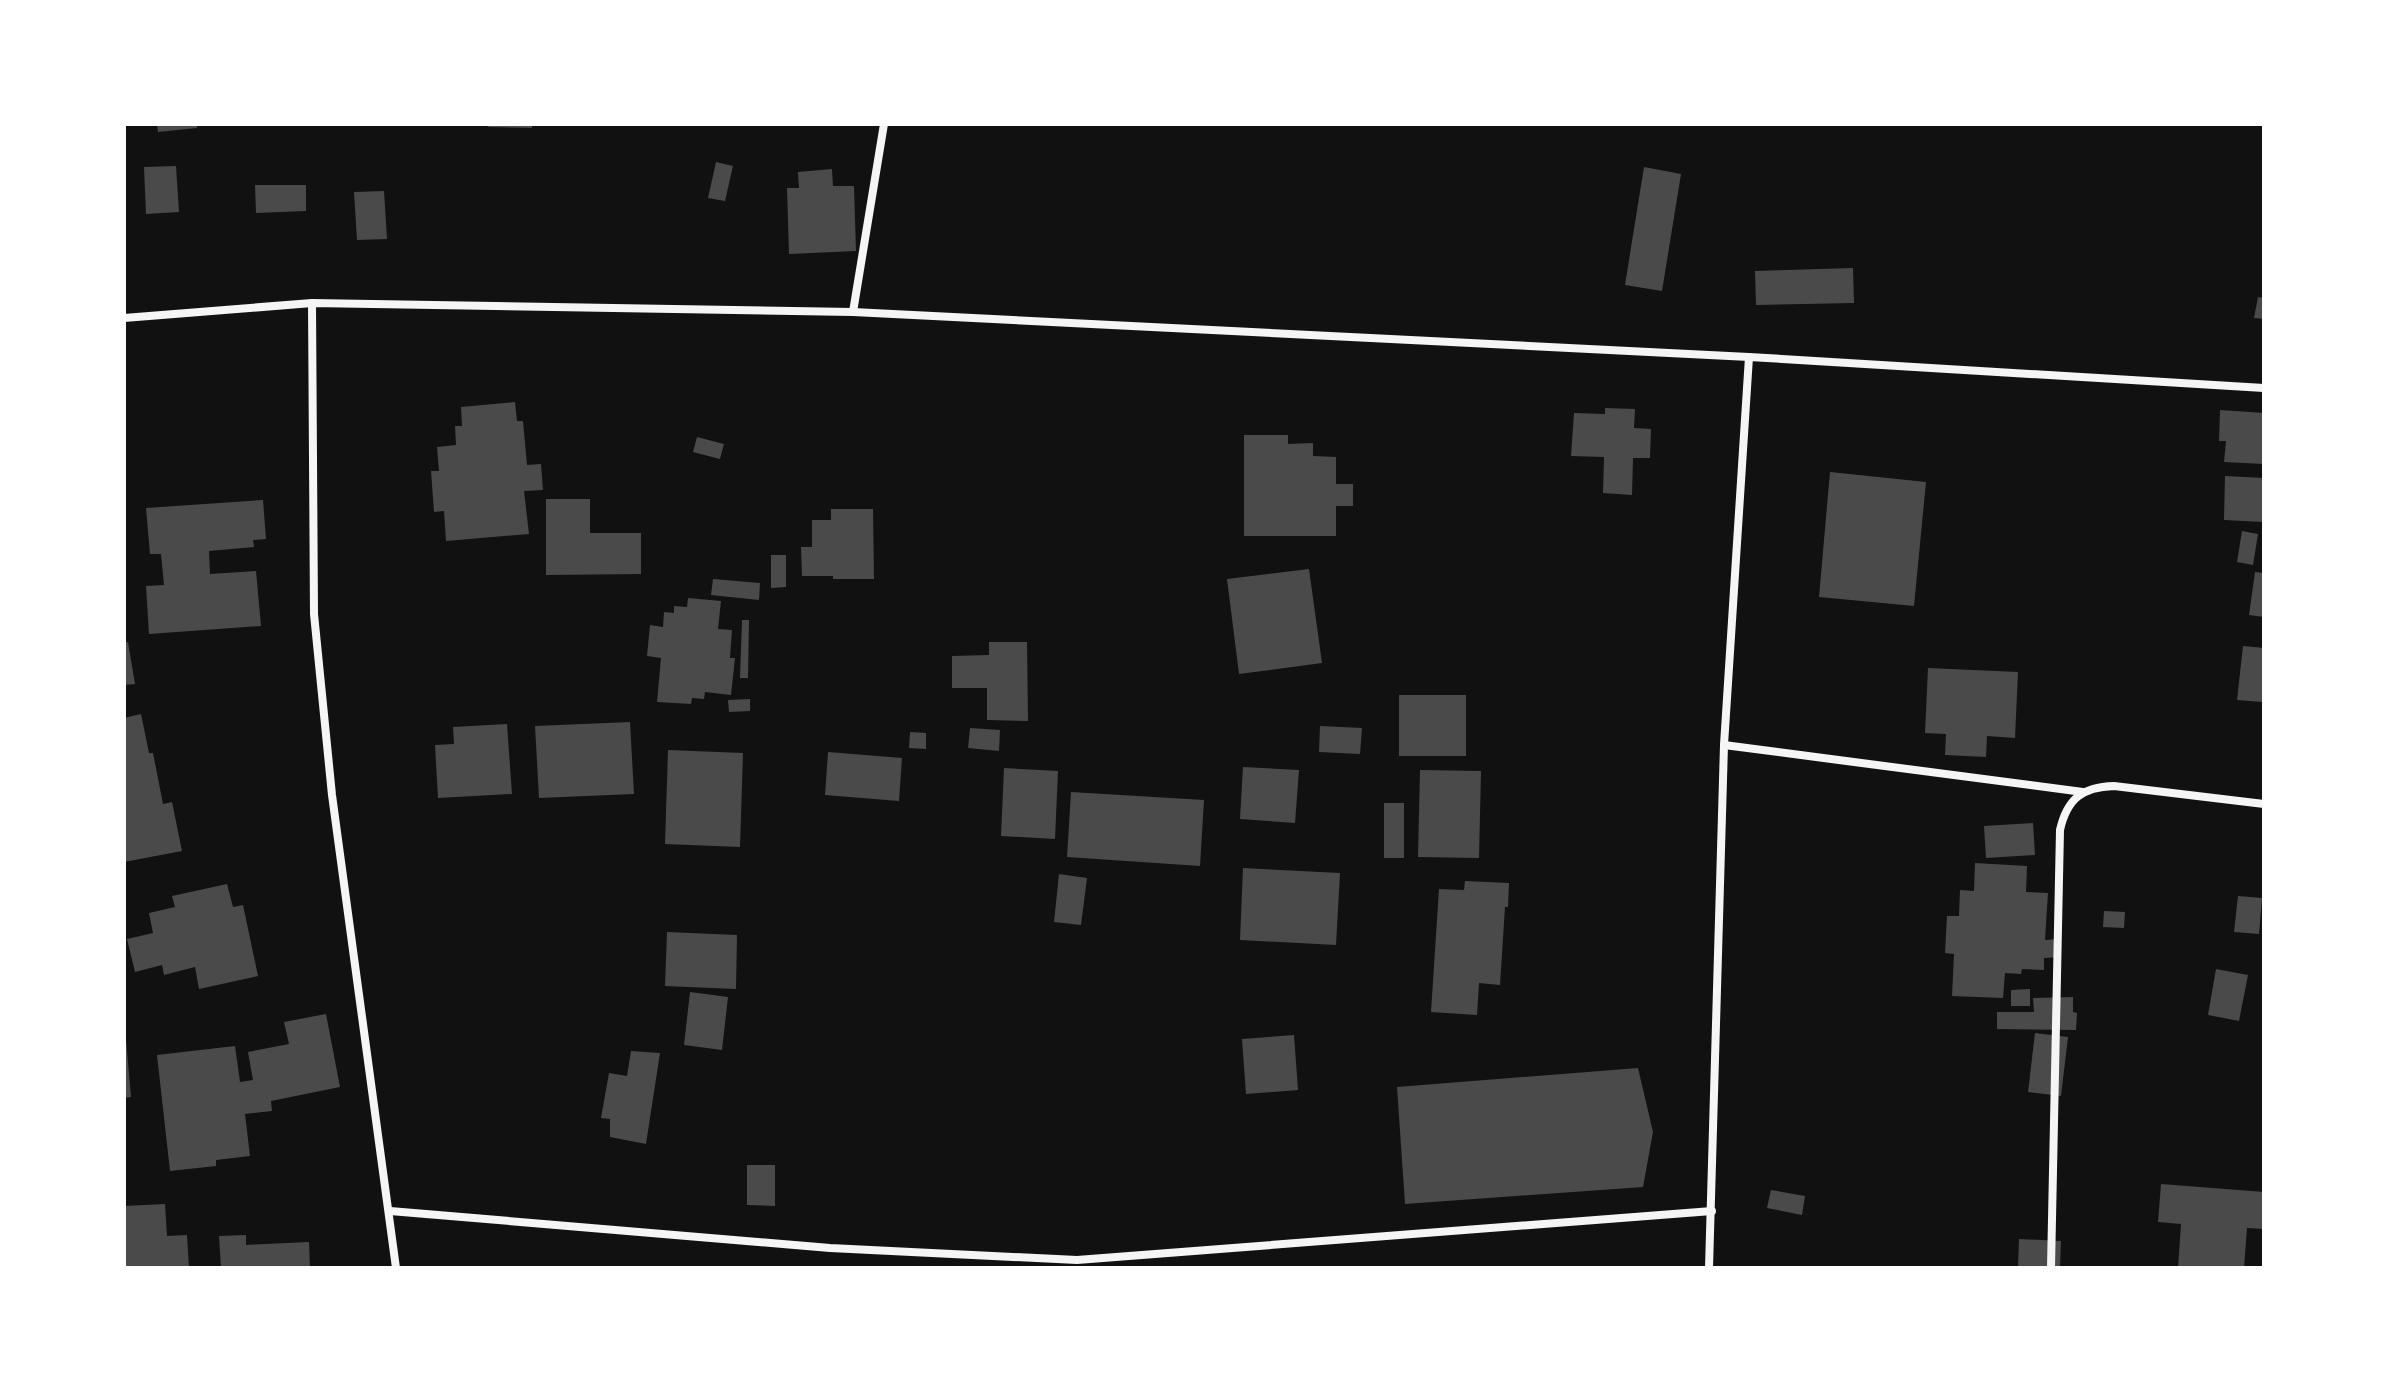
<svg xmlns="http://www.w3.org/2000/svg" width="2388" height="1392" font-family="'DM Sans',sans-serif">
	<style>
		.building { fill: #4a4a4a }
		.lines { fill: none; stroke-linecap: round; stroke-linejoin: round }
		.minor { stroke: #f5f5f5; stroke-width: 8 }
	</style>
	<rect width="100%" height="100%" fill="#111"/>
	<g class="building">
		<path d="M157,124H197V128L158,132Z"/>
		<path d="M488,124H532V128L488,127Z"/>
		<path d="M716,162L733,166L725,201L708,198Z"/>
		<path d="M176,166L179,212L146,214L144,167Z"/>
		<path d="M1644,167L1681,174L1662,291L1625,285Z"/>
		<path d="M832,169L833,186H854L856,251L789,254L787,188H799L798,172Z"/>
		<path d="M255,185H306V211L256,213Z"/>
		<path d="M384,191L387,239L357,240L354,192Z"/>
		<path d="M1853,268L1854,303L1756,305L1755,271Z"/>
		<path d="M2258,297L2264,298V319L2254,318Z"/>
		<path d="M515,402L517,421H523L527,465L541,464L543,490L524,491L529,534L446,541L444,511L434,512L431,471H439L437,447L456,445L455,426H462L461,407Z"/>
		<path d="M1605,408L1635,409L1634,428L1651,429L1650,458H1633L1632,495L1603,493L1604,457L1571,456L1574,413L1605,414Z"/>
		<path d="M2220,410L2264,413V464L2224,462L2226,441H2219Z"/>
		<path d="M1244,435H1288V444L1313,443V456L1336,457V484H1353V506H1336V536H1244Z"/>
		<path d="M697,437L724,444L720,459L693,452Z"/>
		<path d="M1830,472L1926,482L1914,606L1819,597Z"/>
		<path d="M2225,476L2264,478V522L2224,520Z"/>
		<path d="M546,499H590V533H641V574L546,575Z"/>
		<path d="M263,500L266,539L253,540L254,547L209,551L210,574L256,571L261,626L149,634L146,586L164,585L161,554H150L146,508Z"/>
		<path d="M831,509H873L874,579H833V576H802L801,547H812V520H831Z"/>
		<path d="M2242,531L2258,534L2253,565L2237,562Z"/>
		<path d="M771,555H786V587L771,588Z"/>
		<path d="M1309,569L1322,663L1239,674L1227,579Z"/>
		<path d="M2255,572L2264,573V617L2249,615Z"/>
		<path d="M713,579L760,583L759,600L711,595Z"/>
		<path d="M688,598L721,601L718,629L732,630L730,658H735L731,695L705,692L704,699L692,698L691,704L657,702L661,658L647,656L650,625L663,627L664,612L674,613V606L687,607Z"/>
		<path d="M742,620H749L748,678H740Z"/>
		<path d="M128,642L135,684L124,685V643Z"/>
		<path d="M989,642H1027L1028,721L987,720V688H952V656L989,655Z"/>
		<path d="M2243,646L2264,648L2262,702L2237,700Z"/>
		<path d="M1928,668L2018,672L2015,738L1987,736L1986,757L1945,755L1946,734L1925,733Z"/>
		<rect x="1399" y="695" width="67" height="61"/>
		<path d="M750,699V711L729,712L728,700Z"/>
		<path d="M141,714L149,753H153L163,804L172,802L182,851L124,862V718Z"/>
		<path d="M630,722L634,794L539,798L535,726Z"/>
		<path d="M507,724L512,794L438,798L435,745L454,744L453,727Z"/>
		<path d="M1320,726L1362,728L1360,754L1319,752Z"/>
		<path d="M970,728L1000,730L999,751L968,748Z"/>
		<path d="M910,732L926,733V749L909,748Z"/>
		<path d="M668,750L743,753L740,847L665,844Z"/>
		<path d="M828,752L902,758L899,801L825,795Z"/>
		<path d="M1243,767L1299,770L1295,823L1240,819Z"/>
		<path d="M1004,768L1058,771L1055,839L1001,836Z"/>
		<path d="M1420,770L1481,771L1479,858L1418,857Z"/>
		<path d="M1071,792L1204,800L1200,866L1067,857Z"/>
		<rect x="1384" y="803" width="20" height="55"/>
		<path d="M2033,823L2035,855L1986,858L1984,826Z"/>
		<path d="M1975,863L2027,866L2026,892L2048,893L2045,940L2059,939L2060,957L2044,958V970L2022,969L2021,974L2005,973L2003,998L1952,996L1954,954L1945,953L1947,916H1959L1960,890L1974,891Z"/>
		<path d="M1243,868L1340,873L1336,945L1240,940Z"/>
		<path d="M1059,874L1087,878L1081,925L1054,922Z"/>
		<path d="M1465,881L1509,883L1508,907H1505L1500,985L1479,983L1477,1015L1431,1012L1439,889L1464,890Z"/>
		<path d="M227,884L233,907L243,905L258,976L199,989L195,967L164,975L162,965L135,972L127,939L153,933L149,913L175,907L172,896Z"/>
		<path d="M2238,896L2262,898L2259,934L2234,932Z"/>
		<path d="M2104,911L2125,912L2124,928L2103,927Z"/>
		<path d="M667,932L737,935L736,989L665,986Z"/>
		<path d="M2216,969L2248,975L2239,1021L2208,1015Z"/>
		<path d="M2030,989V1006H2011V990Z"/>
		<path d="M690,992L728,997L722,1050L684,1045Z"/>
		<path d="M2073,997V1012L2077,1013L2076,1030L1997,1029V1012H2034L2033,998Z"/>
		<path d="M326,1014L340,1087L271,1101L272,1111L245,1114L250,1156L216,1160V1166L170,1171L157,1055L235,1046L240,1082L253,1080L248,1052L289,1044L284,1022Z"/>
		<path d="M2035,1033L2068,1037L2061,1096L2028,1092Z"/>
		<path d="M1294,1035L1298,1090L1246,1094L1242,1039Z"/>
		<path d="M124,1039H126L131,1097L124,1098Z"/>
		<path d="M631,1051L660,1053L646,1144L610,1137V1119L601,1118L609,1073L627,1076Z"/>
		<path d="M1638,1068L1653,1132L1643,1187L1405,1204L1397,1087Z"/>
		<path d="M747,1165H775V1206L747,1205Z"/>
		<path d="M2161,1184L2264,1192V1229L2247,1228L2244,1268H2178L2181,1224L2158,1222Z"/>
		<path d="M1771,1190L1805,1196L1802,1215L1767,1208Z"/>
		<path d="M165,1204L167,1236L187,1235L189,1268H125L124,1206Z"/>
		<path d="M246,1235V1245L309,1242L310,1268H221L219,1236Z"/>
		<path d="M2019,1239L2061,1241L2060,1268H2018Z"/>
	</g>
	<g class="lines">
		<g class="minor">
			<path d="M312,303L314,614L332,795L396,1268"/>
			<path d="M853,312L884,124"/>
			<path d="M124,318L312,303L853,312L1749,357L2264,388"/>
			<path d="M1724,745L2083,792"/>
			<path d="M390,1211L830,1248L1077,1260L1712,1211"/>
			<path d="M1709,1268L1724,745L1749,357"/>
			<path d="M2051,1268L2060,830C2067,799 2082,787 2114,786L2264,804"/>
		</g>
	</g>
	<rect width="2388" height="1392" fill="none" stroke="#ffffff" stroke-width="252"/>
</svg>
